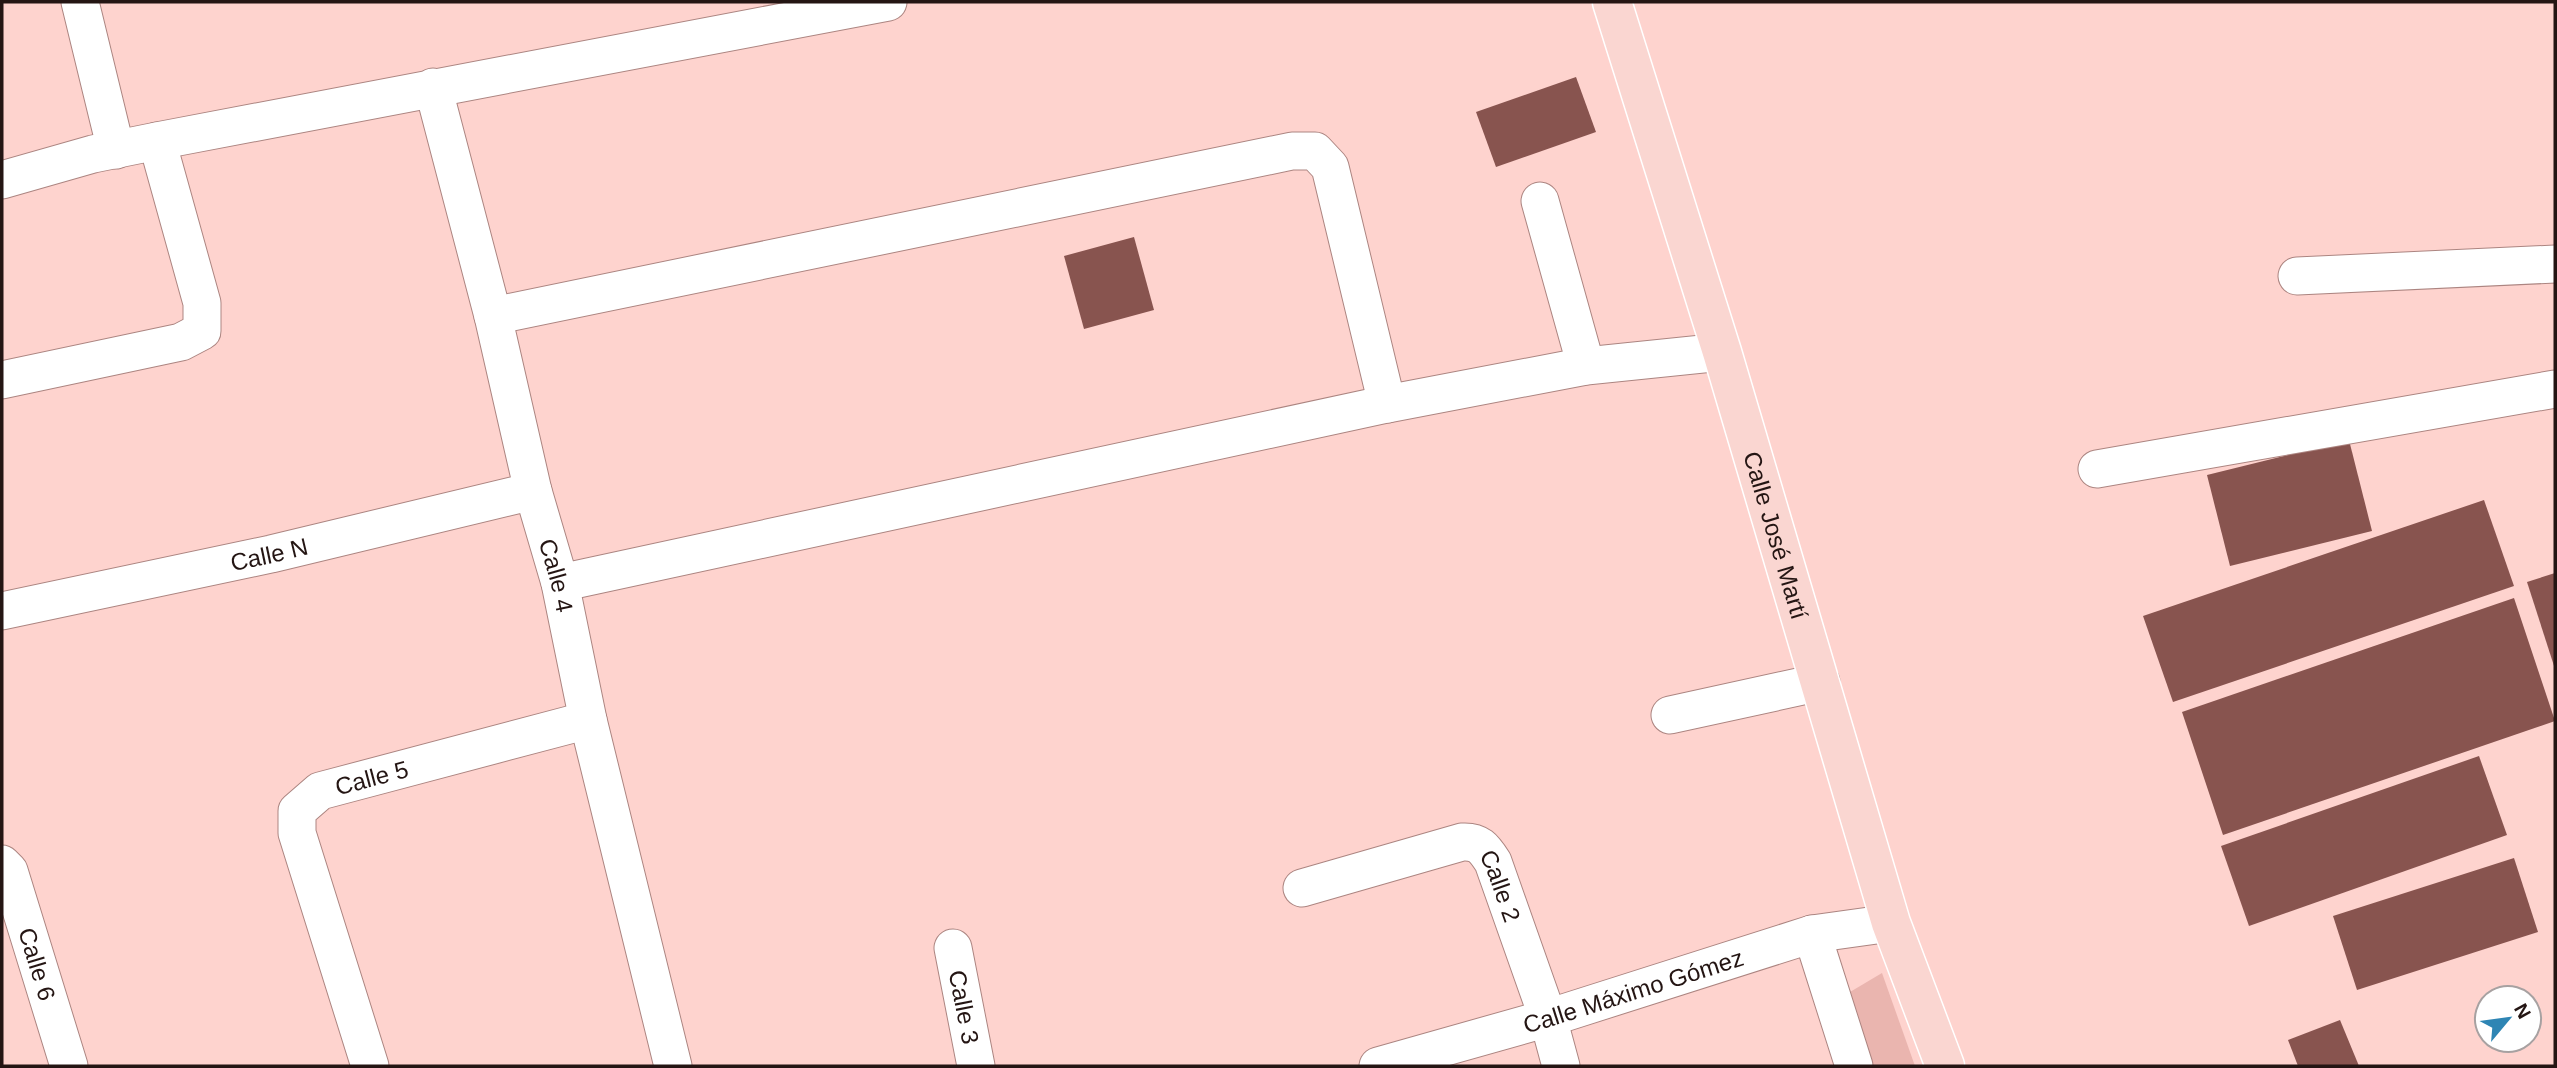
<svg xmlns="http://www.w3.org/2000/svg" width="2557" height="1068" font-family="Helvetica,sans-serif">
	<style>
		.green { fill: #eab5af }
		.building { fill: #88544f }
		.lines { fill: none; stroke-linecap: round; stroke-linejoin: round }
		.minor-casing { stroke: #ac8581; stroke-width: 39 }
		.major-casing { stroke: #fff; stroke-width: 41 }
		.minor { stroke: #fff; stroke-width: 37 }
		.major { stroke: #fad6d1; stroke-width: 38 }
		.labels { text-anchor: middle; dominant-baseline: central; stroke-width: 7; stroke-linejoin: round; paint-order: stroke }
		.street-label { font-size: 24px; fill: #241513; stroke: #fff }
	</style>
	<rect width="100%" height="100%" fill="#fed3ce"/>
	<path class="green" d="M1882,973L1915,1066H1873L1850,992Z"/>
	<g class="building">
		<path d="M1576,77L1596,132L1496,167L1476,112Z"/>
		<path d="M1134,237L1154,310L1084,329L1064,256Z"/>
		<path d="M2349,440L2372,531L2230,566L2207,475Z"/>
		<path d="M2484,500L2514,586L2173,702L2143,616Z"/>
		<path d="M2555,573V669L2527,582Z"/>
		<path d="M2514,598L2555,721L2223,835L2182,712Z"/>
		<path d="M2479,756L2507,835L2249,926L2221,846Z"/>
		<path d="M2514,858L2538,932L2357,990L2333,916Z"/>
		<path d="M2340,1020L2359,1066H2298L2288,1040Z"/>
	</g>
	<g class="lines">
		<g class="minor-casing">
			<g id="minor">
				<path d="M80,2L116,150"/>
				<path id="s1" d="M433,87L493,316L533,491L560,583L588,720L673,1066"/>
				<path d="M2,180L93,154L157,141L888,2"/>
				<path d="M1540,201L1586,366"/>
				<path d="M2297,276L2555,264"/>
				<path d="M493,316L1292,151H1315L1330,167L1387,404"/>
				<path d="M2,380L181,342L202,331V303L157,141"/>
				<path d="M2097,469L2555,389"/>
				<path d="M560,583L1387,404L1586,366L1722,352"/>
				<path id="s2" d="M2,611L271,554L533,491"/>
				<path d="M1670,715L1821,682"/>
				<path id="s3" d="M2,864L9,871L69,1066"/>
				<path id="s4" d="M1302,888L1462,842C1479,841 1484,848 1493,862L1548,1018L1561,1066"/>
				<path d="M1812,934L1854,1066"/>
				<path id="s5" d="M953,948L976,1066"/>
				<path id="s6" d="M370,1066L297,833V811L320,791L588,720"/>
				<path id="s7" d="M1378,1066L1548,1018L1812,934L1891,923"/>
			</g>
		</g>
		<g class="major-casing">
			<g id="major">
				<path id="s8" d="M1612,2L1722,352L1891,923L1945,1066"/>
			</g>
		</g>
		<use href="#minor" class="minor"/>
		<use href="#major" class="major"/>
	</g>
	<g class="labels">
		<g class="street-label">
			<text stroke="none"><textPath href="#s8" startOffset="558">Calle José Martí</textPath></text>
			<text stroke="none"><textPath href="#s2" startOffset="273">Calle N</textPath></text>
			<text stroke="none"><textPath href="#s1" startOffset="504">Calle 4</textPath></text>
			<text stroke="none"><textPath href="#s6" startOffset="350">Calle 5</textPath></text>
			<text stroke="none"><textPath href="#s4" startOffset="231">Calle 2</textPath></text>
			<text stroke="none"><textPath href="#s3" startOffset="107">Calle 6</textPath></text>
			<text stroke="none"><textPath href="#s7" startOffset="266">Calle Máximo Gómez</textPath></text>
			<text stroke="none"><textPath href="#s5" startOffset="60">Calle 3</textPath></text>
		</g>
	</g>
	<rect width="2557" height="1068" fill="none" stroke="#241513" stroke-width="7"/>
	<g transform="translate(2508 1019) rotate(61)"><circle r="33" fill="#ffffff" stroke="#a7a1a1" stroke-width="2"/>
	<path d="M0-5L12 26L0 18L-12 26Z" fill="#2e85b4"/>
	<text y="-10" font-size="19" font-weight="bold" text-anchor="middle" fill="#241513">N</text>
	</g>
</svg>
